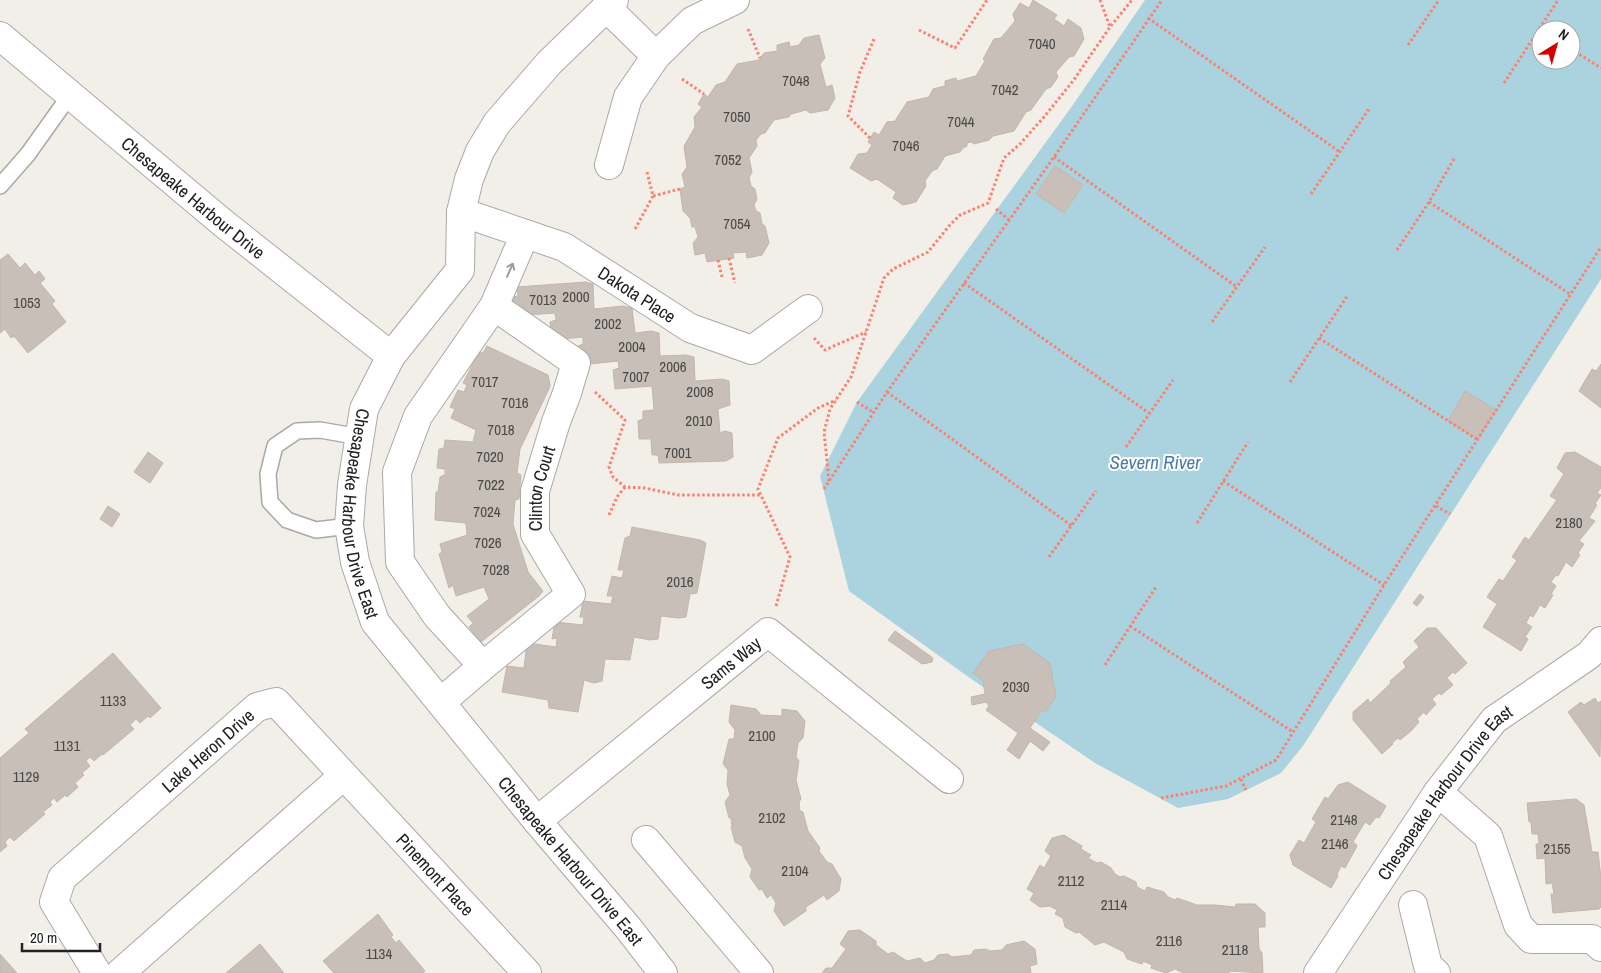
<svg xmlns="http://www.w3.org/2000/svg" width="1601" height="973" font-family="'Archivo Narrow',sans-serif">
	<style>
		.water { fill: #aad3df; fill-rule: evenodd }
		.building { fill: #c7bfb8; stroke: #c4b6ab }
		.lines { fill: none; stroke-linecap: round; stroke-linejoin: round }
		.lane-casing { stroke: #a9a9a9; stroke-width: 18 }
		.street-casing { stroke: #a9a9a9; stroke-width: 30 }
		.path { stroke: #fa8072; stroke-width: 3; stroke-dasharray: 2.5 2.5; stroke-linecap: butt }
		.lane { stroke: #fff; stroke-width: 15 }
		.street { stroke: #fff; stroke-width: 28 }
		.oneway { stroke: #9c9c9c }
		.labels { text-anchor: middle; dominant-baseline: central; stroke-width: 4; stroke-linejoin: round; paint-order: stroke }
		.number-label { font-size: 15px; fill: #4b4948 }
		.street-label { font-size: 18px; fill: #222; stroke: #fff }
		.water-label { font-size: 19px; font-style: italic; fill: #4a7aab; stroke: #fff }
	</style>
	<rect width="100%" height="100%" fill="#f2efe9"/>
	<path class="water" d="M1145,0H1601V279L1303,746L1281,773L1228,799L1178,808L1095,763L967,676L849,591L820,476L857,402L1070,109ZM1541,30H1571V60H1541Z"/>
	<g class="building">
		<path d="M1033,0L1057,15L1054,19L1064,26L1068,19L1081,28L1084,39L1074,56L1069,57L1056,72L1058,77L1051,87L1046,89L1031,110L1026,112L1014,131L993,136L989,140L974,144L971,142L967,143V146L963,148L960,152L945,156L937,169L932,171L925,181L926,186L916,202L903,205L893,198L896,192L877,179L871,181L850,168L858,154L867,153L872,145L868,142L874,132L879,135L887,122L895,121L907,102L929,97L933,89L945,86V81L956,78L957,81L976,76L985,61L983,59L994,39L1001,38L1015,21L1013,14L1020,3L1029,8Z"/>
		<path d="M819,35L825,58L820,64L826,87L832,85L835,98L828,110L810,113L806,110L791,114L789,117L774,120L765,133L761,134L756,140L757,146L749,158L752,172L749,178L751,186L755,189L757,199L754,205L756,211L760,213L762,224L765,226L769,243L762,255L747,258L746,252L733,253L734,258L707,262L705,253L695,255L693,243L698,237L695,227H692L690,218L683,211L680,189L685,187L682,174L687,167L684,146L695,127L694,117L702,107L698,104L704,94L708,97L716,85L725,82L737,64L759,60L764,53L777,51V45L789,42L790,47L799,45L804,38Z"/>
		<path d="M1055,166L1083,185L1064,213L1036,194Z"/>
		<path d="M8,254L20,268L25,263L35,275L39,271L45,279L40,283L55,301L52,304L66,322L28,353L14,336L11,338L5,329L0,333V260Z"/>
		<path d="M586,282L593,284L594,309L623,306L632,308L635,333L651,331L659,333L660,356L686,355L694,357L695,381L722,379L729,381L730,405L718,409L720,433L725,431L732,433L733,457L726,461L659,463L658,455H652L651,439H639L638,421L643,419V411L654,410L652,386L615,389L613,370L619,368L618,361L580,365L578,346L583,344V337L552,340L550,322L556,320L555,313L513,316L512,297L518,296L517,287Z"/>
		<path d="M487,346L548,375L550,385L549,389L520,449L517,473L521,475L519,499L515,500L513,524L528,572L543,591L539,596L481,642L469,627L473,623L467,616L489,599L484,587L456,596L453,585L449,588L439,554L442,552L440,544L467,535L466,524V523L435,520L436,492H438L440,477L445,475V469L437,468L439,449L444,448L445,440L473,442L476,430L451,418L455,409L450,407L458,390L464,392L467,385L463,383L479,352L483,353Z"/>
		<path d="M1601,364V408L1579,391L1592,369L1596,371Z"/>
		<path d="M1465,391L1496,410L1478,439L1448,421Z"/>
		<path d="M148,452L163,463L150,483L134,472Z"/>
		<path d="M1575,452L1601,467V488L1597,493L1601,495L1595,504L1597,505L1589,518L1595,521L1579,541L1584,544L1578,553L1580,555L1572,567L1566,562L1558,576L1556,575L1551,582L1556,586L1551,594L1553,595L1545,608L1540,605L1533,617L1530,615L1526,623L1532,627L1525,637L1528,639L1521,651L1483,627L1497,604L1487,597L1499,579L1503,581L1517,560L1512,557L1525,537L1529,540L1556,501L1557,500L1550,496L1564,474L1557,468L1565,453Z"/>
		<path d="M108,506L120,514L112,527L100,519Z"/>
		<path d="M632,527L700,540L706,543L697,593L690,594L686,617L678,618L661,616L658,639L650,640L634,637L630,660L605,659L602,681L594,683L584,680L578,712L549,708L548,700L502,692L507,666L524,668L527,643L556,647L557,638L552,639L555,622L583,625L584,617H580L583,601L611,604L613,596H607L612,576L622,578L624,570H618L625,538L630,536Z"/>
		<path d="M1420,594L1424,597L1417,606L1413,603Z"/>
		<path d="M1427,628H1436L1467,663L1455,674L1453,672L1447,678L1453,685L1441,695L1439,693L1432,699L1436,704L1426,715L1424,712L1417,719L1419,722L1411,731L1400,740L1398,738L1392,743L1393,744L1382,754L1353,720V712L1368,699L1370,703L1391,683L1390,681L1406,667L1403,662L1419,647L1414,641Z"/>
		<path d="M895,631L933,658L932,662L922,664L888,640Z"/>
		<path d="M1023,644L1050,663L1056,697L1045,712L1042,710L1030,728L1050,742L1043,751L1030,741L1019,759L1007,750L1018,733L986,710L989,706L986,702L972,705L971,697L985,694L983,681L973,673L989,651Z"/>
		<path d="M113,653L161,708L150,718L148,716L140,723L136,719L130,725L134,729L103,755L102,754L94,761L90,757L86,761L90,766L82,773L84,775L75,783L78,787L67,797L65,795L57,802L54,798L50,802L52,805L43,812L45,814L14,841L10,837L5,842L7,846L0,852V758L29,733L25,729Z"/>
		<path d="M1595,698L1598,703L1601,701L1600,757L1568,712L1581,702L1584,705Z"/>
		<path d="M731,705L756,709L761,715L782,716V709L797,711L805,721L803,738L798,743L796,757L799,761L796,780L801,799L799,802L800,811L803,812L808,831L820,848L819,851L827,862L832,864L841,879L839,891L827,900L824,895L806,907V911L784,926L774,911L776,903L771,895L767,898L762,889L759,890L750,877L752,869L745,858L742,846L735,842L731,827H732L731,818H729L725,802L730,795L727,784L728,770L723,764L729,739H734L735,730L729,722Z"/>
		<path d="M1348,782L1386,806L1379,818L1376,817L1370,825L1365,822L1353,842L1357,845L1356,848L1345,868L1341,866L1337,874L1338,876L1331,888L1293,865L1290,855L1299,840L1304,843L1316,822L1312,819L1325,797L1328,799L1338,785Z"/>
		<path d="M1576,799L1584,805L1592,852H1598L1601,878V907L1599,909L1553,913L1551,894H1554L1552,883L1546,884L1545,858L1537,859L1536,844H1539L1538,834H1532L1531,822H1529L1527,803Z"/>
		<path d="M1064,835L1082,846L1081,849L1091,855L1088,858L1097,863L1101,862L1111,868L1115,874L1120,877L1124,876L1136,882L1137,887L1145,891L1147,887L1164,892L1168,897L1175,900L1177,898L1197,905H1215L1235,907L1236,904H1255L1265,913V927H1258L1259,949L1262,953L1263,973L1229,971V973H1184L1175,969L1166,973L1151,968L1152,965L1143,961L1142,964L1127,959L1124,952L1104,942L1095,945L1079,932L1076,933L1065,927L1063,918L1055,914L1057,910L1050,906L1040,907L1030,900L1034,893L1027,889L1040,865L1044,868L1051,856L1045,851L1052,838Z"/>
		<path d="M378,914L393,935L391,937L396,943L399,940L425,971L423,973H334L323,961Z"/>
		<path d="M860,930L876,941V945L888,954L893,952L907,961L920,958L925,963L934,960L938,955L948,954L952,957L971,955L974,950L986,949L990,951L1002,950L1006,945L1024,941L1035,949L1037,964L1030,966L1031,973H822L826,968H832L846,949L840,944L848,931Z"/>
		<path d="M260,944L284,973H226Z"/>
		<path d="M0,954L17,973H0Z"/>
	</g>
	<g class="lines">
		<g class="lane-casing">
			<g id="lane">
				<path d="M0,186L28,154L70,95"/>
				<path d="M349,526L316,530L287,520L270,502L268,474L275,446L297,431L320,430L360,437"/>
			</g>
		</g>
		<g class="street-casing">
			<g id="street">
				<path id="s1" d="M614,0L549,63L497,123L480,151L469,179L461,212L460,270L391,356L364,409L352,485L349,526L355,562L375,622L537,821L629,929L663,973"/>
				<path d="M606,7L656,56"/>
				<path id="s2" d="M0,36L223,223L391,356"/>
				<path d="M609,165L628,97L656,56L692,21L735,0"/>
				<path id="s3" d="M461,212L564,247L690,328L752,350L808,309"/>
				<path id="s4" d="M483,666L571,594L535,534V491L556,422L567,393L576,363L494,306"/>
				<path d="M441,702L483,666L437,616L400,562L397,472L418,416L494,306L525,234"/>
				<path d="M1438,792L1488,836L1518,925L1531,939H1592L1601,947"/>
				<path id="s5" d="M537,821L768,632L949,779"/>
				<path d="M646,840L759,973"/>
				<path d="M1413,905L1428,966L1436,973"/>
				<path id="s6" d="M97,973L54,902L62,878L257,707L276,702L527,973"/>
				<path d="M120,973L343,776"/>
				<path id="s7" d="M1318,973L1438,792L1494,720L1589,655L1601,641"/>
			</g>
		</g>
		<g class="path">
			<path d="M1100,0L1110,27"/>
			<path d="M1148,18L1340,152"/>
			<path d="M748,29L760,58"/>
			<path d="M919,30L955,48L987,0"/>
			<path d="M1408,45L1439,0"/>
			<path d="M1571,49L1601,68"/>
			<path d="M682,79L704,94"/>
			<path d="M1504,83L1558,0"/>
			<path d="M870,138L848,116L860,72L874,39"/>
			<path d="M1054,157L1237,287"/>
			<path d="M647,172L653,196L680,189"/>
			<path d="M1311,194L1369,109"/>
			<path d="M1429,202L1570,294"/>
			<path d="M996,209L1009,220"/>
			<path d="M635,229L653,196"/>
			<path d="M1397,250L1429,202L1455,157"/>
			<path d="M729,258L735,283"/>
			<path d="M718,260L722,277"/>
			<path d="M964,283L1149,413"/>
			<path d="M1212,322L1265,247"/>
			<path d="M814,338L825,350L866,332"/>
			<path d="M1319,338L1478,440"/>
			<path d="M1290,382L1348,295"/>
			<path d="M595,392L625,420L609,467L613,477L625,487L645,488L678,495H761"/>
			<path d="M887,392L1072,526"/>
			<path d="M857,402L873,412"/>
			<path d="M1126,447L1173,380"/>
			<path d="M829,481L824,432L830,409L851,377L884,278L893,269L928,252L949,226L960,215L988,203L1004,158L1020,144L1044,117L1073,81L1110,27L1132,0"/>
			<path d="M1223,481L1384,585"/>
			<path d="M824,489L887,392L1054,157L1162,0"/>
			<path d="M1436,506L1450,514"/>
			<path d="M609,515L617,497L625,487"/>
			<path d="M1197,523L1248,442"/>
			<path d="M1049,557L1096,491"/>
			<path d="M776,606L790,557L758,489L778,438L818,408L836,400"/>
			<path d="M1130,626L1293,732"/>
			<path d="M1105,665L1156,587"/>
			<path d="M1241,779L1246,790"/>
			<path d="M1161,798L1226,786L1276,760L1384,585L1601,247"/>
		</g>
		<use href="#lane" class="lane"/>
		<use href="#street" class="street"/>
	</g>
	<defs><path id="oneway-shaft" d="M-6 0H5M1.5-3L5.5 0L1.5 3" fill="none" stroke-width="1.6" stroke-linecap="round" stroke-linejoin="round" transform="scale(1.25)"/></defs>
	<use class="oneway" href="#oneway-shaft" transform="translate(510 270) rotate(-66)"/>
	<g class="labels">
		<g class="number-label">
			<text x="1042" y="43">7040</text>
			<text x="796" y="80">7048</text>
			<text x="1005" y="89">7042</text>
			<text x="737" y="116">7050</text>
			<text x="961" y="121">7044</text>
			<text x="906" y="145">7046</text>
			<text x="728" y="159">7052</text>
			<text x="737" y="223">7054</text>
			<text x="576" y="296">2000</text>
			<text x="543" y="299">7013</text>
			<text x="27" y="302">1053</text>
			<text x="608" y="323">2002</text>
			<text x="632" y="346">2004</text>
			<text x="673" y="366">2006</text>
			<text x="636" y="376">7007</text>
			<text x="485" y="381">7017</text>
			<text x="700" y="391">2008</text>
			<text x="515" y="402">7016</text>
			<text x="699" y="420">2010</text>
			<text x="501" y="429">7018</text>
			<text x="678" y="452">7001</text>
			<text x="490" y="456">7020</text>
			<text x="491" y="484">7022</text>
			<text x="487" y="511">7024</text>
			<text x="1569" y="522">2180</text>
			<text x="488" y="542">7026</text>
			<text x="496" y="569">7028</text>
			<text x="680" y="581">2016</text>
			<text x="1016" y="686">2030</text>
			<text x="113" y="700">1133</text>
			<text x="762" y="735">2100</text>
			<text x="67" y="745">1131</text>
			<text x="26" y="776">1129</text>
			<text x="772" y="817">2102</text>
			<text x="1344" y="819">2148</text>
			<text x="1335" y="843">2146</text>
			<text x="1557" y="848">2155</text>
			<text x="795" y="870">2104</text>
			<text x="1071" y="880">2112</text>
			<text x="1114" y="904">2114</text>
			<text x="1169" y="940">2116</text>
			<text x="1235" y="949">2118</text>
			<text x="379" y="953">1134</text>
		</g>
		<g class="street-label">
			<text stroke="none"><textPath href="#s2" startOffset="252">Chesapeake Harbour Drive</textPath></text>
			<text stroke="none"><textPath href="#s3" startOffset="196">Dakota Place</textPath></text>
			<text stroke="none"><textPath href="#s4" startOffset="230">Clinton Court</textPath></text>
			<text stroke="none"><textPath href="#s1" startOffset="601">Chesapeake Harbour Drive East</textPath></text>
			<text stroke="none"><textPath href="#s5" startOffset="250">Sams Way</textPath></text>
			<text stroke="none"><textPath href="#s6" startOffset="302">Lake Heron Drive</textPath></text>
			<text stroke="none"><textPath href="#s7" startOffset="221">Chesapeake Harbour Drive East</textPath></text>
			<text stroke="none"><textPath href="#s1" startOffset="1021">Chesapeake Harbour Drive East</textPath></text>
			<text stroke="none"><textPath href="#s6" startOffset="622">Pinemont Place</textPath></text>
		</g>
		<g class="water-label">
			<text x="1155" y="462">Severn River</text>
		</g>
	</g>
	<g transform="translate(1556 45) rotate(37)"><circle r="24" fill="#ffffff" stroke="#a7a7a7"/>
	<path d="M0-4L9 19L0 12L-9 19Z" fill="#d40000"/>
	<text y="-8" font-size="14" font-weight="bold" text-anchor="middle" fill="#222222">N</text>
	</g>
	<path d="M22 943v8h78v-8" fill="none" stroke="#222222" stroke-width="2.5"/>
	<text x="30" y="943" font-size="15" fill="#222222" stroke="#ffffff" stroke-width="4" paint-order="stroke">20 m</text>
</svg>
